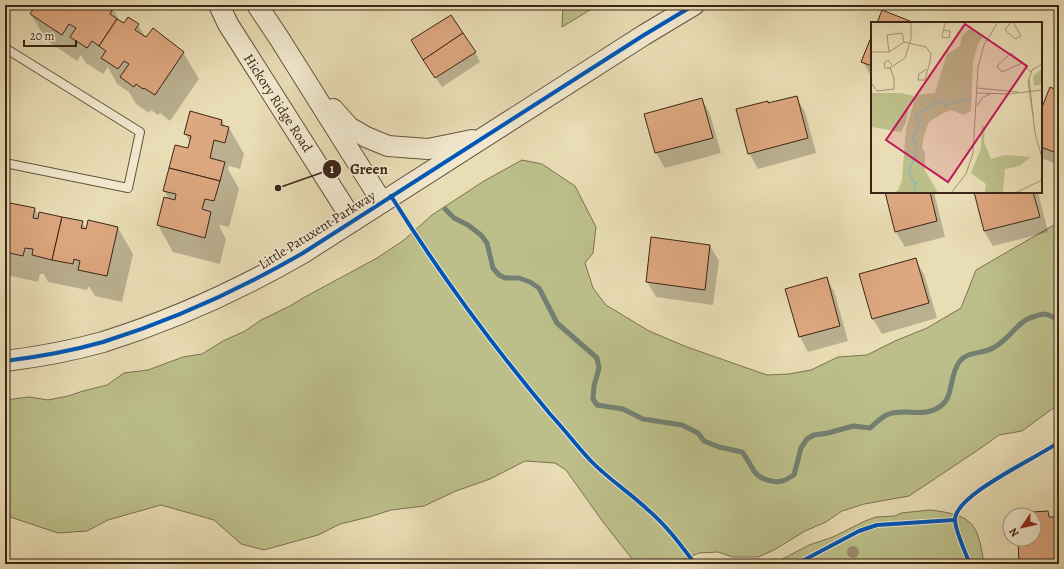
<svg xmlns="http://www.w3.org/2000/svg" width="1064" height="569" font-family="Alegreya,serif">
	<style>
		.green { fill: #bcbf8a; stroke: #7c7250 }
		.shadow { fill: #0003 }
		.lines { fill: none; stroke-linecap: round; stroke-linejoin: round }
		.stream { stroke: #738071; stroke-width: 5 }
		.building { fill: #dda77f; stroke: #3c2517 }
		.service-casing { stroke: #67533e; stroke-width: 10 }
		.tertiary-casing { stroke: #67533e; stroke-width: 22 }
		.service { stroke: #f1e9cf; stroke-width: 8 }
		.tertiary { stroke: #f1e9cf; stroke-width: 20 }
		.cycleway-casing { stroke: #f1e9cf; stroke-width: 6 }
		.cycleway { stroke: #0057b8; stroke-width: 4 }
		.tree { fill: #9b8d6e }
		.labels { text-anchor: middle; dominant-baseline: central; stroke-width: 3.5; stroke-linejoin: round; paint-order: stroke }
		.street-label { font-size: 14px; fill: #3c2517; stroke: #f1e9cf }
		.inset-river { fill: none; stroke: #97bcad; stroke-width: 2 }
		.inset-road { fill: none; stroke: #a49376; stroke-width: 1 }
		.view { fill: #c2185b; fill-opacity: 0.15; stroke: #c2185b; stroke-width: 2 }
		.inset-edge { fill: none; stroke: #3c2517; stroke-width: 2 }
		.leader { fill: none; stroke: #3c2517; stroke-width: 1.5 }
		.callout-dot { fill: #3c2517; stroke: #f1e9cf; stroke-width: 1.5 }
		.mark-label { font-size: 12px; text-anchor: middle; font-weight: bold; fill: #fff }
		.callout-label { font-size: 15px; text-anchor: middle; font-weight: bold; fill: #3c2517; stroke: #f1e9cf; stroke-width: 3.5; stroke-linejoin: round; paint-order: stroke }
	</style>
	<rect width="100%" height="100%" fill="#e9ddb5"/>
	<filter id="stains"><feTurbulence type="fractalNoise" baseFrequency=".005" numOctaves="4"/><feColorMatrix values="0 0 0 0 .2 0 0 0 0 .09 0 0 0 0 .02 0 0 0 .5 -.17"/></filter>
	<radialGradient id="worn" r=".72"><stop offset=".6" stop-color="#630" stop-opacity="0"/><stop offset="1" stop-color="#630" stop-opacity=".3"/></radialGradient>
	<g class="green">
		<path d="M563,5H598L562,27Z"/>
		<path d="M522,160L542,164L575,186L596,227L593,253L585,263L593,288L606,305L649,331L687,347L767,375L789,374L811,370L838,357L867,355L895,341L927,328L961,308L976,270L1059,222V404L1022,431L999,435L978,450L909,496L864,504L842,511L826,522L805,531L774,550L758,557H733L718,552L699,553L672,564H636L603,522L566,470L555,463L525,461L490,479L456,491L424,506L391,510L369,517L340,524L318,535L264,550L241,544L214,520L161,505L108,520L87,531L58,533L10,517L5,473V400L29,397L48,400L68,396L83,391L107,385L124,373L148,370L183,357L202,354L223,341L245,331L261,320L290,306L303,298L377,258L404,240L432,215L484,181Z"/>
		<path d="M930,510C972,515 978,522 984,564H773L809,545L833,537L865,521L876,517L895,516L901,513Z"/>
	</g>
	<g class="shadow">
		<path d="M37,5H107L113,9L121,23L138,25L147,39L183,52L199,79L170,121L160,113L158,115L151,110L149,113L136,104L129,92L117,84L108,67L103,74L86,63L81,55L77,61L46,40L31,14Z"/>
		<path d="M872,38V78L863,62Z"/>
		<path d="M418,51L475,52L480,62L442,87Z"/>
		<path d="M1059,92V165L1041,158V113Z"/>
		<path d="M796,97L805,112L816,153L758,169L749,153L768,104Z"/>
		<path d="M702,99L710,114L721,153L665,168L656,153L645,114Z"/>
		<path d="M222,120L225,127L229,128L244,154L240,169L229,166L228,169L239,189L229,227L220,225L219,226L226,239L220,264L173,252L158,225L170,200L164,191L189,149L190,142L185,133Z"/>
		<path d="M886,192H934L945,237L905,247L896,232Z"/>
		<path d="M975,192H1038L1048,232L993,246L984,231Z"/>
		<path d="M5,208L35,209L39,217L82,222L87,230L118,228L133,254L122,302L95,296L89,286L87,290L48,282L44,274H40L38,282L11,276L5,266Z"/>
		<path d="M652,238L710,246L719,261L713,305L656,297L647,282Z"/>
		<path d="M915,259L924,274L937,318L882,334L873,319L860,275Z"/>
		<path d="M827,278L835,294L848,341L808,352L800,337L787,289Z"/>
	</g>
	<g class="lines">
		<path class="stream" d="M445,209L454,218L468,225L481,235L487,243L493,268L499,275L505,278H519L530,282L539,288L557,323L597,358L599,368L594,386L593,399L597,405L623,409L643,419L682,425L698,433L704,441L719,447L742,452C747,458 750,465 754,471C760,480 776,484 785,480C788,479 791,476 794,475L801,448L807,439L814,435L828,433L853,426L870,428C875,424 882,416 889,414C907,408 925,419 942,405C954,395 949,374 960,361C968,351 983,354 993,348C1010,340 1017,320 1036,316C1039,315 1042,314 1045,314C1050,315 1055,318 1059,320"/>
	</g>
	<g class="building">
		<path d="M36,5H109L113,8L110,14L117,19L99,46L92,41L87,48L70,37L76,28L69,24L62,35L30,14Z"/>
		<path d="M882,10L915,23H877Z"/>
		<path d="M451,15L463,33L423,60L411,40Z"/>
		<path d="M128,17L139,24L135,30L146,37L153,28L184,52L155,95L144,88L143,89L136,84L134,87L120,77L129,64L124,61L118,69L101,58L106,51L99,46L117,19L124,23Z"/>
		<path d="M463,33L476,52L435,78L423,60Z"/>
		<path d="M872,35V66L861,62Z"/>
		<path d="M1050,87L1059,91V154L1041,147V110Z"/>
		<path d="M797,96L808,138L748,154L736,109L768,101V103Z"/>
		<path d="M702,98L713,138L655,153L644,114Z"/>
		<path d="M190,111L222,120L221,125L229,127L225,143L214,140L210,158L225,162L220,181L169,168L175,145L188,148L191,136L184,134Z"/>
		<path d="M169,168L220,181L214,201L205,199L202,209L211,212L205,238L157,225L164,197L175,200L176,194L163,191Z"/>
		<path d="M885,192H930L937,221L895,232Z"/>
		<path d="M974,192H1033L1040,217L984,231Z"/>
		<path d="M5,202L35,208L33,218L38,219L39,212L62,217L52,260L32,255L33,249L25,248L23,256L5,252Z"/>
		<path d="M62,217L83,221L81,228L86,229L88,220L118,227L107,276L78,270L80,261L74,259L73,264L52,260Z"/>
		<path d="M651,237L710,245L705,290L646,282Z"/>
		<path d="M916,258L929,303L872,319L859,274Z"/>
		<path d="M827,277L840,326L799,337L785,289Z"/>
		<path d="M1048,511L1049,517H1059V564H1019L1018,539H1034V515H1016V513Z"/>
	</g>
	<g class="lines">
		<g class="service-casing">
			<path id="service" d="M5,48L140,132L128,188L5,163"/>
		</g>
		<g class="tertiary-casing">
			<g id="tertiary">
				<path d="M219,5L228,24L353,221"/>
				<path d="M257,5L279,38L382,202"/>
				<path d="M333,109L349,127L366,137L388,146L428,149L472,140"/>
				<path d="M5,361C38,357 71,351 103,342C173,320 239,290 303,253L644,35L694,5"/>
			</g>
		</g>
		<use href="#service" class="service"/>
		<use href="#tertiary" class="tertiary"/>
		<g class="cycleway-casing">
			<g id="cycleway">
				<path d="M391,196C439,273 492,345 550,414C564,429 576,445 590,460C607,478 629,492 647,509C666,525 680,544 695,564"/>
				<path d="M5,361C38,357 71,351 103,342C173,320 239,290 303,253L644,35L694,5"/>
				<path d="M793,564L804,560L859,531L877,525L954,520"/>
				<path d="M970,564C966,554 955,530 955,520C954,495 1039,457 1059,442"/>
			</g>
		</g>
		<use href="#cycleway" class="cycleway"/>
	</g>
	<circle class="tree" cx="853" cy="552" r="6"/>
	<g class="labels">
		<g class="street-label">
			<text transform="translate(278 103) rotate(57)">Hickory Ridge Road</text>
			<text transform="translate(317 230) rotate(-32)">Little Patuxent Parkway</text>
		</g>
	</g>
	<g transform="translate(871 22)">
		<rect width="171" height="171" fill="#e9ddb5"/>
		<path d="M98,7L113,13L107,22L102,40L100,89L93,93L80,88L72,91L58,100L53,113L51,126L54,131V148L67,171H22L27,168L31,158L35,107L45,73L64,71L76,32L89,24L91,14ZM171,47V62L163,64L162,54ZM0,71H30L43,74L44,78L38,84L35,100L30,110L0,105ZM111,103L114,106L113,120L120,137L134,133L160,135L148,144L134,147L132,171H114L115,162L100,151L110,126Z" fill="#bcbf8a"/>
		<path class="inset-river" d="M46,171L43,168L46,161L42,160L38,148L45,133L46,122L42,117L48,101L45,94L67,79L73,83L100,77"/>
		<path class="inset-road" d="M140,0L134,8L144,17L150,14L142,0M73,8L79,9L78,16L71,15L73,5L75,0M33,20L31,11L16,13L18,30L33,20L55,25L60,32L59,40L54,58H47L48,52L56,47M0,30H18M151,41L140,31L126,44L131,50L151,41L160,50M19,46H14L13,41L17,38L21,43M158,57L164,111L171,136M0,61L6,69L23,67V56L19,46L34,36L40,17V0M106,66L147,70M105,71L138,72L171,68M106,84L111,76L119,72M162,94L157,60L161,48L171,42M80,171L95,152L102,131L107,45L113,23L127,0M144,171L171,158"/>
		<path class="view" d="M94,2L156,44L77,160L15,118Z"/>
		<rect width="171" height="171" class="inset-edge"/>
	</g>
	<path class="leader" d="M278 188L332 169"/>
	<g class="callout-dot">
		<circle cx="278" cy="188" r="4"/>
		<circle cx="332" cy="169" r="10"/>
	</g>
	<g class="mark-label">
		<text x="332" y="173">1</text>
	</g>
	<g class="callout-label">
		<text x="369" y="174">Green</text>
	</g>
	<rect width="1064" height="569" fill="none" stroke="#e9ddb5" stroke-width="20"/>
	<rect x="6" y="6" width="1052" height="557" fill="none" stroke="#3c2517" stroke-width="2"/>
	<rect x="10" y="10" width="1044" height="549" fill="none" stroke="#3c2517"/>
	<g transform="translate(1022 527) rotate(236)"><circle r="19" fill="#f1e9cf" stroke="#a99b85"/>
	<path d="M0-3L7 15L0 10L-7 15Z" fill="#8f2418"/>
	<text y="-6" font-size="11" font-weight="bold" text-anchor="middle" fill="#3c2517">N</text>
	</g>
	<path d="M24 40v6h52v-6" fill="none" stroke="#3c2517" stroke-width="2"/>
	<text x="30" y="40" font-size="12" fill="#3c2517" stroke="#f1e9cf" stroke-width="3" paint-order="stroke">20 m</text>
	<rect width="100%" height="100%" filter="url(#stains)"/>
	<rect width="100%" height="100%" fill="url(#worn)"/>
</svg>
